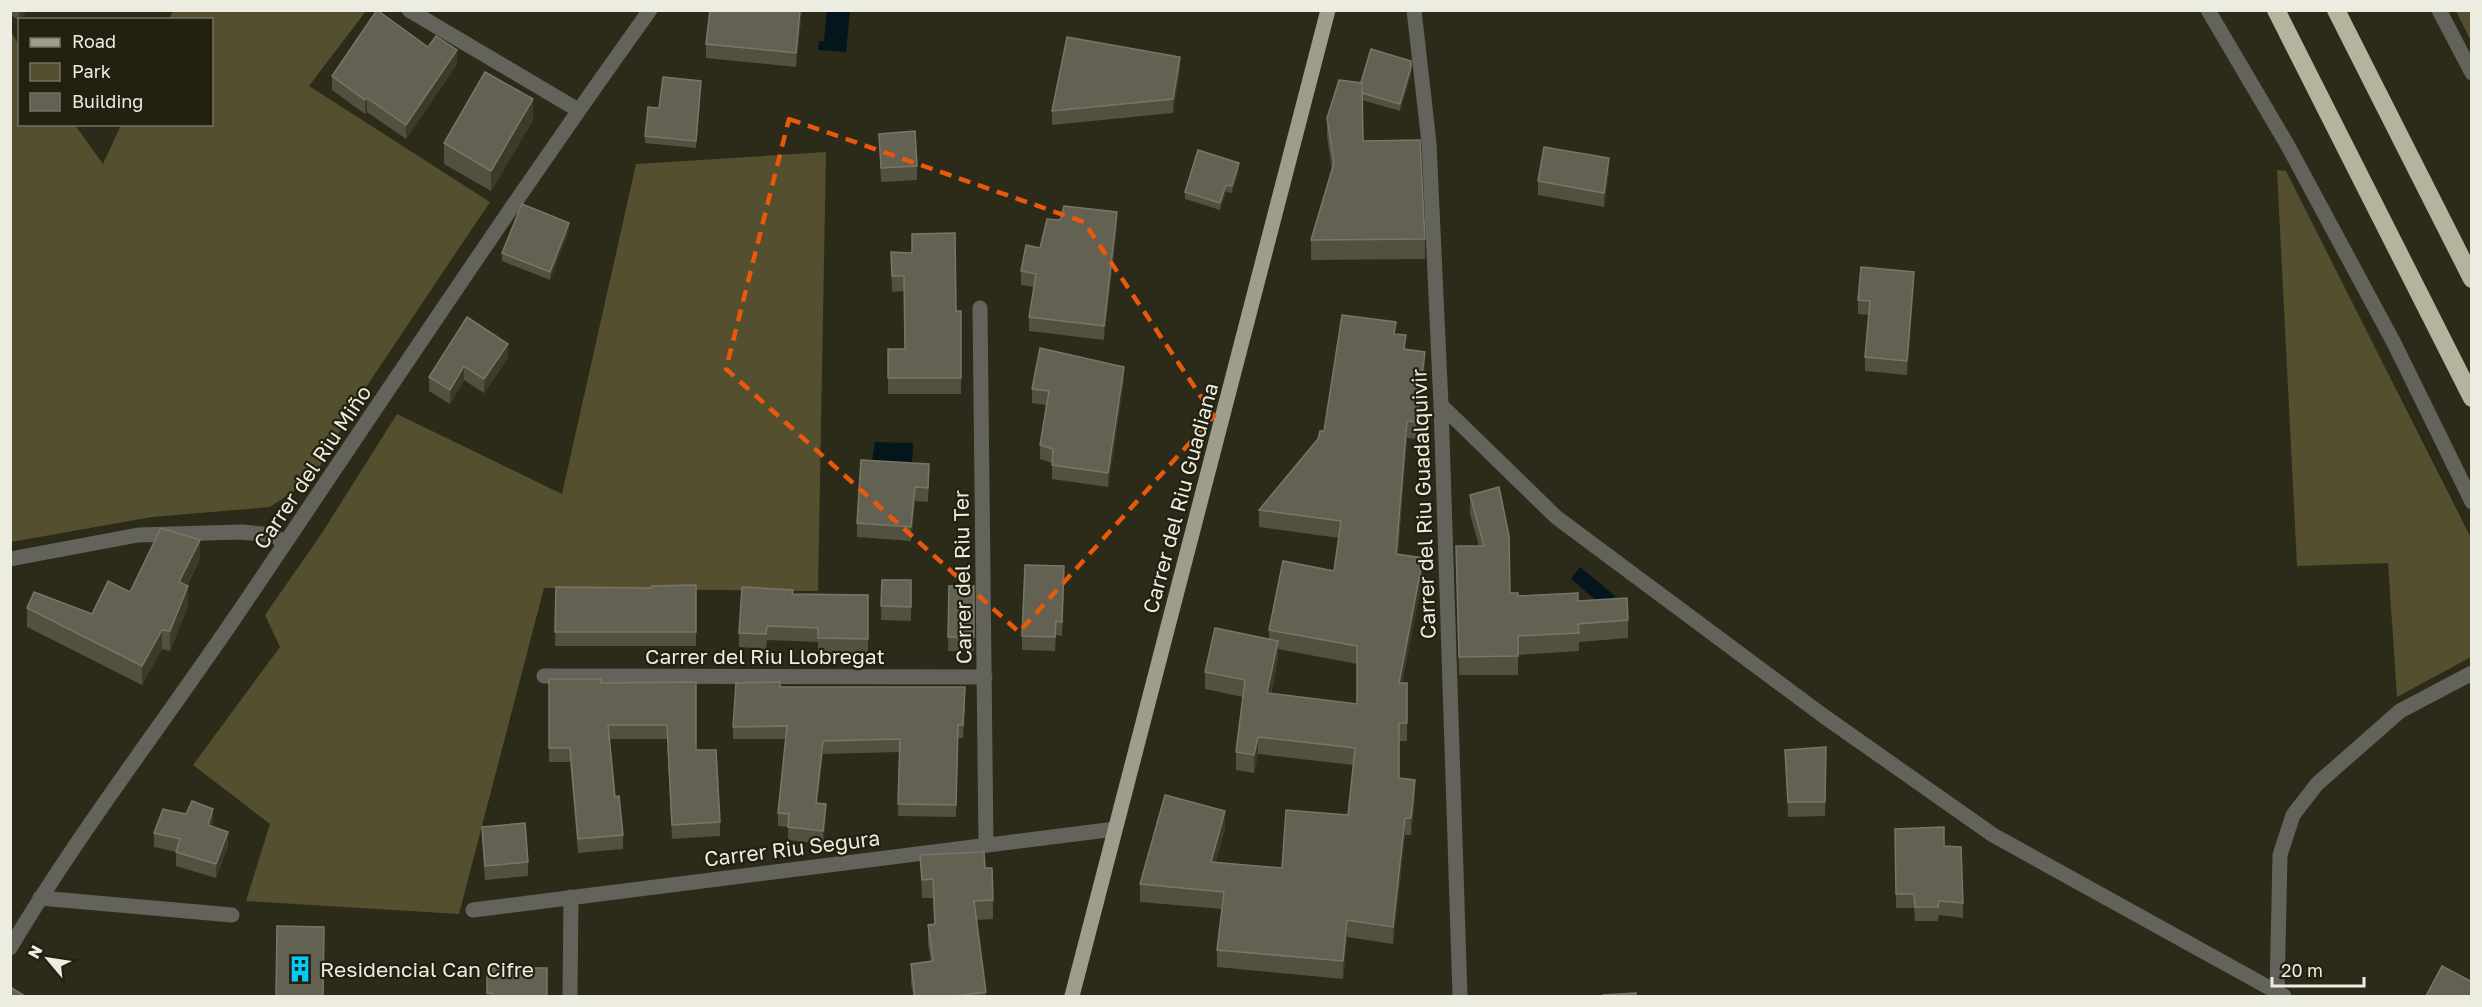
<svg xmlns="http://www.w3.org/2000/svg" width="2482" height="1007" font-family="'Golos Text',sans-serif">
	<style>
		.green { fill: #544f2e }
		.water { fill: #04161c }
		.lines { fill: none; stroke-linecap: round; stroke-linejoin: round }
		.minor { stroke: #64635b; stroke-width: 15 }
		.major { stroke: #9e9c8b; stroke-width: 15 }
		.highway { stroke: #b5b29e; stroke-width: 18 }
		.wall { fill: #53503f; fill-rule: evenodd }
		.shaded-wall { fill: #3c3a29 }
		.building { fill: #636151; stroke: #797667; stroke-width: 1.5 }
		.marked { fill: none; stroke: #e8590c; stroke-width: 4.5; stroke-dasharray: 12 8; stroke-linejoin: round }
		.labels { text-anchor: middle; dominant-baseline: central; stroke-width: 4.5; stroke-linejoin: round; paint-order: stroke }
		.street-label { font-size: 21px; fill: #edece1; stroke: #232010 }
		.poi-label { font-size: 21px; fill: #edece1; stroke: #232010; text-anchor: start }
	</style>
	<rect width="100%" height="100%" fill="#2c2a19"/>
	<g class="green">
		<path d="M173,11H366L309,86L490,202L360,396L313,478L270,507L152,517L11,542V32L19,45L20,124L75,125L103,164L121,125L212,124V20L169,19Z"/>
		<path d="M2456,11H2471V41Z"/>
		<path d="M826,152L818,591L544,588L459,914L246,901L270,824L193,765L280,647L265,615L322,533L397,414L562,494L636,164Z"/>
		<path d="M2277,170L2286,171L2471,538V657L2397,697L2388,563L2297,566Z"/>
	</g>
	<g class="water">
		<path d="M827,11H850L846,52L818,50L819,41H824Z"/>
		<path d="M875,442L913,443L912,462L872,461Z"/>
		<path d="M1580,567L1615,596L1605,608L1571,579Z"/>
	</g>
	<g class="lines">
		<g class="minor">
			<path d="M409,10L578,110"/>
			<path d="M1414,10L1429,143L1441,405L1460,996"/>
			<path d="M2208,10L2288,146L2394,343L2472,502"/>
			<path d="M2439,10L2472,73"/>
			<path d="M980,308L986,845"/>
			<path d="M1441,405L1556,517L1825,717L1993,835L2284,996"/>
			<path d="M10,559L138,535L241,532L273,535L285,543"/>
			<path d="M544,676L985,677"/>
			<path d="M40,898L232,915"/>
			<path d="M473,910L1115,829"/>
			<path d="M10,948C79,832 162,725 238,613C374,412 508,208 650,10"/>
			<path d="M2277,992L2280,855L2293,815L2317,784L2400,711L2472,673"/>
			<path d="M570,996L571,897"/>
		</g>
		<path class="major" d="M1072,996L1328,10"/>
		<g class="highway">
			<path d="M2276,10L2472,398"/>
			<path d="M2336,10L2472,279"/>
		</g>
	</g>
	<g class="wall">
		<path d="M10,10H27L19,21L10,14Z"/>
		<path d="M802,10L796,67L706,58V44Z"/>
		<path d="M428,47L457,64L406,139L367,112L365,114L332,90V76Z"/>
		<path d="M1180,71L1173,113L1052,125V111Z"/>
		<path d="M1411,74L1400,111L1362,100L1363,141L1425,239V259L1311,260V240L1332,170L1327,137V118L1361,82Z"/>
		<path d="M701,88L696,148L645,143V136L659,108Z"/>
		<path d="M533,120L491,191L444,164V143Z"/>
		<path d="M879,134L917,166V180L881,182Z"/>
		<path d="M1239,170L1232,193L1226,192L1220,210L1185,199V192Z"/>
		<path d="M1609,172L1604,207L1538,195V181Z"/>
		<path d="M1060,220L1117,226L1104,340L1029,331V317L1034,287L1021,285V271L1040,248Z"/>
		<path d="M569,230L550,280L502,261V253Z"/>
		<path d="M891,252L956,311H961V394H888V349H905L904,291L892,292Z"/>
		<path d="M1914,286L1907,375L1865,371V357L1869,315L1858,314V300Z"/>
		<path d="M467,317L508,358L484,393L464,380L450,404L429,391V377Z"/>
		<path d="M1396,334L1406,350L1425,370L1416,439L1407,438L1398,554L1423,575L1402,683H1407V741H1399V778L1415,797L1411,835H1405L1393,944L1347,937L1343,979L1217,967V950L1222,909L1140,902V884L1225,829L1215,862L1282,868L1348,815L1353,765L1258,754L1254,773L1236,770V752L1243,697L1205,689V672L1269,639V630L1334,571L1339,538L1259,527V510L1324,431ZM1278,649L1357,664V704L1271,694L1278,658Z"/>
		<path d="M1124,381L1108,487L1052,479V463L1040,459V445L1046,405L1032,403V389Z"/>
		<path d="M929,478L928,502L915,501L911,541L857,537V523Z"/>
		<path d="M1470,495L1510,593L1518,596L1578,601L1628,620V638L1579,642V651L1518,655V675H1459L1456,546H1479L1470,514Z"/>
		<path d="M200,559L187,586L188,606L170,651L162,649L142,685L27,627V608L92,614L130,592Z"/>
		<path d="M882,580H911V621L881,620Z"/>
		<path d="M1064,580L1062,636L1056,635L1055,651L1022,650V636Z"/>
		<path d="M696,585V646H555L556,587L652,588Z"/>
		<path d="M949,586H974V651H948Z"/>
		<path d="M793,594L868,595V653L818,652V642L767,640L766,649L739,647V633Z"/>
		<path d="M549,679L601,683L696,682V750L720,822V836L672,839L667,739H610L615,797L623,835V849L578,853L570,762H549Z"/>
		<path d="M780,687L965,700L963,738H958L956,817L898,816L900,752L823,754L817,803L826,817L823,844L788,840V827L778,826V813L786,739H733V727Z"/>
		<path d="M1826,747L1825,816L1788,817L1785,750Z"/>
		<path d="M213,823L212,826L228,846L216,878L176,866V852L154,847V833Z"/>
		<path d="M482,827L528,862V876L485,880L482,841Z"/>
		<path d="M1895,829L1944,846L1963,903V918L1939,915L1938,921H1915L1914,908H1896Z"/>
		<path d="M920,855L985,868L993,900V919L976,920L986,996H913L911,983V964L931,961L928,944V925L934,924L933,898H922Z"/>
		<path d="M487,968L547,996H487Z"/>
	</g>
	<g class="shaded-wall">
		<path d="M21,10H27L19,21V14Z"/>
		<path d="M800,10H802L796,67V53Z"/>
		<path d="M457,50V64L406,139V125Z"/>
		<path d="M1180,57V71L1173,113V99Z"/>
		<path d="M1411,67V74L1400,111V104Z"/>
		<path d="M701,81V88L696,148V141Z"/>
		<path d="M367,98V112L365,114V100Z"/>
		<path d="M533,99V120L491,191V171Z"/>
		<path d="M1609,158V172L1604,207V193Z"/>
		<path d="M1239,163V170L1232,193V186Z"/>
		<path d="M1226,185V192L1220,210V203Z"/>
		<path d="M1117,212V226L1104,340V326Z"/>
		<path d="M569,223V230L550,280V272Z"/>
		<path d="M1914,272V286L1907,375V361Z"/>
		<path d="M508,344V358L484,393V379Z"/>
		<path d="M1425,352V370L1416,439V422Z"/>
		<path d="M464,366V380L450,404V390Z"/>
		<path d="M1124,367V381L1108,487V473Z"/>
		<path d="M1407,421V438L1396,571V554Z"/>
		<path d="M929,464V478L928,502V488Z"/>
		<path d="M915,487V501L911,541V527Z"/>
		<path d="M200,540V559L179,601V582Z"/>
		<path d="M1423,558V575L1399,700V683Z"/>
		<path d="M188,586V606L170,651V631Z"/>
		<path d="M162,630V649L142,685V666Z"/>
		<path d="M1278,641V658L1267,711V693Z"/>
		<path d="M1258,737V754L1254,773V755Z"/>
		<path d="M823,741V754L816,816V803Z"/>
		<path d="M1415,780V797L1411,835V818Z"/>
		<path d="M826,804V817L823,844V831Z"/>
		<path d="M213,809V823L208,839V825Z"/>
		<path d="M1225,811V829L1211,879V862Z"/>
		<path d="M1405,818V835L1393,944V927Z"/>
		<path d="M228,832V846L216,878V864Z"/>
		<path d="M1347,920V937L1343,979V961Z"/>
	</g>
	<g class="building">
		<path d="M377,10L428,47L436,36L457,50L406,125L367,98L365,100L332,76Z"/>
		<path d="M710,10H800L796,53L706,44Z"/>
		<path d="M1067,37L1180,57L1173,99L1052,111Z"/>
		<path d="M1371,49L1411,61V67L1400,104L1362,93L1361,82Z"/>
		<path d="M485,72L533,99L491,171L444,143Z"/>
		<path d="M663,77L701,81L696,141L645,136L648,107L659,108Z"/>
		<path d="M1339,80L1362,83L1363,141L1420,140L1425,239L1311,240L1334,163L1327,118Z"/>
		<path d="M915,131L917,166L881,168L879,134Z"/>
		<path d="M1544,147L1609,158L1604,193L1538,181Z"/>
		<path d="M1198,150L1239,163L1232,186L1226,185L1220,203L1185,192Z"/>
		<path d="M522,204L569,223L550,272L502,253Z"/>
		<path d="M1064,206L1117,212L1104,326L1029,317L1036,274L1021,271L1026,245L1040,248L1047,219L1060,220Z"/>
		<path d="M955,233L956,311H961V378H888V349H905L904,276H892L891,252L912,253V234Z"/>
		<path d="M1861,267L1914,272L1907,361L1865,357L1870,301L1858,300Z"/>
		<path d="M1342,315L1396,322L1394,334L1406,335L1404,349L1425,352L1416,422L1407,421L1396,554L1423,558L1399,683H1407V723H1399V778L1415,780L1411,818H1405L1393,927L1347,920L1343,961L1217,950L1224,892L1140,884L1165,795L1225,811L1211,862L1282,868L1286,810L1348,815L1355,748L1258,737L1254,755L1236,752L1245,680L1205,672L1215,628L1278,641L1267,693L1357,704V646L1269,630L1283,561L1334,571L1341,521L1259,510L1318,439L1320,431H1324Z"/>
		<path d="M467,317L508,344L484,379L464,366L450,390L429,377Z"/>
		<path d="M1040,348L1124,367L1108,473L1052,465L1053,449L1040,445L1049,391L1032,389Z"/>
		<path d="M861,460L929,464L928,488L915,487L911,527L857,523Z"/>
		<path d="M1499,487L1509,536L1510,593H1518V596L1578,593V601L1627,598L1628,620L1578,624L1579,633L1518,636V656L1459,657L1456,546H1484L1470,495Z"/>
		<path d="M161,528L200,540L179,582L188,586L170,631L162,630L142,666L27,608L34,592L92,614L108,581L130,592Z"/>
		<path d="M1025,565L1064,566L1062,622L1056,621L1055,637L1022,636Z"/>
		<path d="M882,580H911V607L881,606Z"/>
		<path d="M696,585V632H555L556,587L652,588V586Z"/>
		<path d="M949,586H974V637H948Z"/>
		<path d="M742,587L793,590L792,594L868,595V639L818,638V628L767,626L766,634L739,633Z"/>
		<path d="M549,679H601V683L696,682V750H716L720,822L672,825L667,725H608L615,797L619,796L623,835L578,839L570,748H549Z"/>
		<path d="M780,682V687H965L963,725H958L956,805L898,804L900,739L823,741L816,803L826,804L823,831L788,827L789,814L778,813L787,726L733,727L736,683Z"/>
		<path d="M1826,747L1825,802H1788L1785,750Z"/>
		<path d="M192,801L213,809L208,825L228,832L216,864L176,852L180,839L154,833L163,809L186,814Z"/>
		<path d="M525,823L528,862L485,866L482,827Z"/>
		<path d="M1944,827V846L1961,847L1963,903L1939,901L1938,907H1915L1914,894H1896L1895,829Z"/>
		<path d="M984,852L985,868H992L993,900L974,901L986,992L955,996H915L911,964L933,961L928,925L935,924L933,879L922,880L920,855Z"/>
		<path d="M277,926L324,927L323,996H276Z"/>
		<path d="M2442,966L2472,982V996H2426Z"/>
		<path d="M487,968H547V996H492V993H487Z"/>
		<path d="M10,987L25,996H10Z"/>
		<path d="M1636,993V996H1603V995Z"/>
	</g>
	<path class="marked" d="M789,119L1084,222L1214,416L1019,632L726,369Z"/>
	<defs>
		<g id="building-bare" transform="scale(2.07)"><path d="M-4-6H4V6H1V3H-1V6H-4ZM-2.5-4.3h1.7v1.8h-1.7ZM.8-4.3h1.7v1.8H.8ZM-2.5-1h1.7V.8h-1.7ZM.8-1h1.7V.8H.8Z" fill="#02cbf9" stroke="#232010" stroke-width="2.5" paint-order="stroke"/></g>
	</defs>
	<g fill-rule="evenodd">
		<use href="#building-bare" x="300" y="969"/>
	</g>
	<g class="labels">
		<g class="street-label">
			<text transform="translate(312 467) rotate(-56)">Carrer del Riu Miño</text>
			<text transform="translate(1180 498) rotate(-75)">Carrer del Riu Guadiana</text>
			<text transform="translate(1423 504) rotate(-92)">Carrer del Riu Guadalquivir</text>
			<text transform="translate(962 577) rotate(-91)">Carrer del Riu Ter</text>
			<text x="765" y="656">Carrer del Riu Llobregat</text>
			<text transform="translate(792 848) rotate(-7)">Carrer Riu Segura</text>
		</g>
		<g class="poi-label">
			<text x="320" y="969">Residencial Can Cifre</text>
		</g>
	</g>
	<rect width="2482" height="1007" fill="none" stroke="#edece1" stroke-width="24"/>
	<rect x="18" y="18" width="195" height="108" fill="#232010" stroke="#747264" stroke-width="1.5"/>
	<rect x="30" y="38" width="30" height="9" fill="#9e9c8b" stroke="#747264" stroke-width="1.5"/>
	<text x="72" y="48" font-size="18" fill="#edece1">Road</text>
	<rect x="30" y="63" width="30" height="18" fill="#544f2e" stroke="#747264" stroke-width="1.5"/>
	<text x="72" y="78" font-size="18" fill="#edece1">Park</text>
	<rect x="30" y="93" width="30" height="18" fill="#636151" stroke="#747264" stroke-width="1.5"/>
	<text x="72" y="108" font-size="18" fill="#edece1">Building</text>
	<g transform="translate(48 959) rotate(299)" stroke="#232010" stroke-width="4.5" paint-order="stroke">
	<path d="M0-4.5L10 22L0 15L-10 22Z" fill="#edece1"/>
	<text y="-9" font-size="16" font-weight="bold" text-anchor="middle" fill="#edece1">N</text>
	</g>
	<path d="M2272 977v9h92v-9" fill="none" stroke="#edece1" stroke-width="3"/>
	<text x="2281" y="977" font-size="18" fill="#edece1" stroke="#232010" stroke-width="4.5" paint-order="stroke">20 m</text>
</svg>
